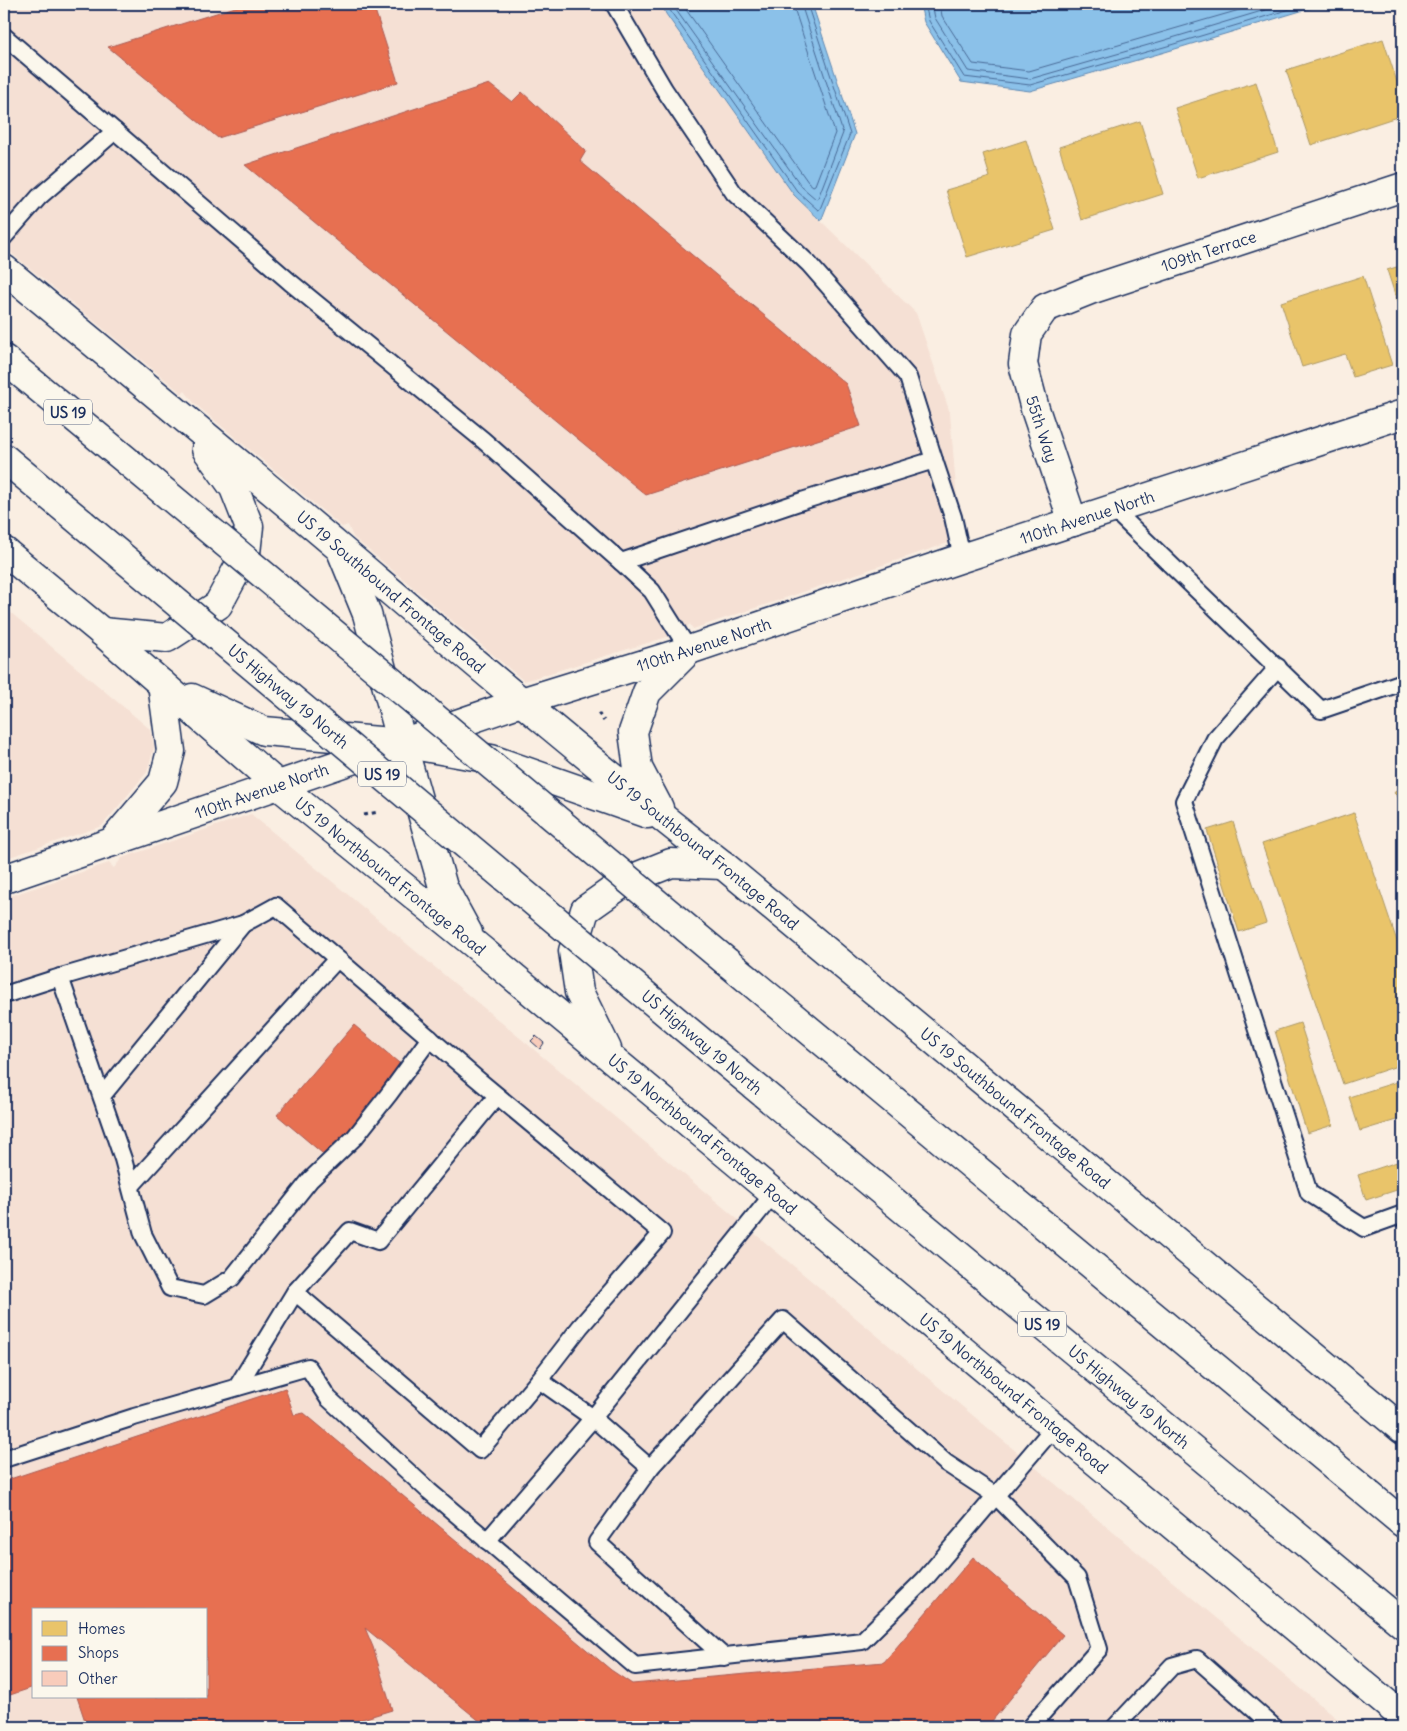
<svg xmlns="http://www.w3.org/2000/svg" width="1407" height="1731" font-family="Delius,sans-serif">
	<style>
		.built { fill: #f5e0d4; fill-rule: evenodd }
		.water { fill: #8bc1e9; stroke: #5e87b1 }
		.homes { fill: #e9c46a; stroke: #ab9766 }
		.shops { fill: #e76f51; stroke: #aa5c55 }
		.lines { fill: none; stroke-linecap: round; stroke-linejoin: round }
		.shore { stroke: #486996; stroke-width: 1 }
		.building { fill: #f8ccbb; stroke: #1b2f5e }
		.service-casing { stroke: #1b2f5e; stroke-width: 20 }
		.minor-casing { stroke: #1b2f5e; stroke-width: 31 }
		.tertiary-casing { stroke: #1b2f5e; stroke-width: 31 }
		.primary-casing { stroke: #1b2f5e; stroke-width: 31 }
		.motorway-casing { stroke: #1b2f5e; stroke-width: 31 }
		.path { stroke: #1b2f5e; stroke-width: 3; stroke-dasharray: 4 4; stroke-linecap: butt }
		.service { stroke: #fbf7ec; stroke-width: 16 }
		.minor { stroke: #fbf7ec; stroke-width: 28 }
		.tertiary { stroke: #fbf7ec; stroke-width: 28 }
		.primary { stroke: #fbf7ec; stroke-width: 28 }
		.motorway { stroke: #fbf7ec; stroke-width: 28 }
		.motorway-bridge-casing { stroke: #1b2f5e; stroke-width: 31; stroke-linecap: butt }
		.motorway-bridge { stroke: #fbf7ec; stroke-width: 28 }
		.labels { text-anchor: middle; dominant-baseline: central; stroke-width: 5; stroke-linejoin: round; paint-order: stroke }
		.shield { fill: #fbf7ec; stroke: #5e6b89; stroke-width: 1 }
		.shield-label { font-size: 15px; font-weight: bold; fill: #1b2f5e }
		.street-label { font-size: 16px; fill: #1b2f5e; stroke: #fbf7ec }
	</style>
	<rect width="100%" height="100%" fill="#faeee2"/>
	<filter id="ink" filterUnits="userSpaceOnUse"><feTurbulence type="fractalNoise" baseFrequency=".02" numOctaves="2"/><feDisplacementMap in="SourceGraphic" scale="10" xChannelSelector="R" yChannelSelector="G"/><feConvolveMatrix kernelMatrix="1 2 1 2 8 2 1 2 1" color-interpolation-filters="sRGB"/></filter>
	<g filter="url(#ink)">
		<g class="built">
			<path d="M4,4H662L666,15L794,195L916,313L950,413L960,539L693,629L690,624L680,633L524,681L353,537L348,525L342,527L195,404L185,391L182,394L179,391L4,247Z"/>
			<path d="M4,607L151,730L154,748L147,772L102,826L4,859Z"/>
			<path d="M251,814L1347,1727H4V898L109,863L114,868L122,858ZM34,1610H206V1697H34Z"/>
		</g>
		<g class="water">
			<path d="M662,4H812L855,134L821,221L794,195L666,14Z"/>
			<path d="M920,4H1324L1165,52L1030,91L961,82L924,22Z"/>
		</g>
		<g class="homes">
			<path d="M1383,39L1403,100V115L1311,145L1286,70Z"/>
			<path d="M1256,82L1278,152L1198,178L1175,108Z"/>
			<path d="M1140,121L1163,194L1082,220L1059,147Z"/>
			<path d="M1026,140L1055,230L967,257L946,190L990,177L983,154Z"/>
			<path d="M1403,265V319L1387,270Z"/>
			<path d="M1363,276L1392,365L1353,377L1345,354L1302,367L1281,302Z"/>
			<path d="M1403,782V802L1394,793Z"/>
			<path d="M1354,813L1403,959V1064L1343,1084L1262,844Z"/>
			<path d="M1233,822L1266,923L1239,932L1207,830Z"/>
			<path d="M1300,1023L1333,1125L1307,1133L1275,1031Z"/>
			<path d="M1403,1080V1118L1360,1131L1349,1097Z"/>
			<path d="M1403,1160V1188L1366,1200L1358,1175Z"/>
		</g>
		<g class="shops">
			<path d="M245,4H373L398,82L218,138L108,47Z"/>
			<path d="M489,84L512,102L522,92L586,151L580,161L846,384L861,426L646,495L245,165Z"/>
			<path d="M354,1025L405,1068L328,1158L277,1115Z"/>
			<path d="M285,1388L294,1415L304,1413L611,1670L632,1684L884,1662L973,1557L1063,1635L987,1727H487L365,1628L373,1647L392,1710L336,1727H87L77,1697H206V1610H34V1687L4,1697V1481Z"/>
		</g>
		<g class="lines">
			<g class="shore">
				<path d="M668,4L671,12L797,191L818,210L820,209L850,134L807,4"/>
				<path d="M674,4L676,10L802,187L816,199L818,198L843,133L801,4"/>
				<path d="M682,4L808,182L813,186L815,185L835,133L795,11L794,4"/>
				<path d="M925,4L929,21L964,77L1030,85L1164,47L1307,4"/>
				<path d="M932,4L935,18L968,71L1030,79L1162,41L1285,4"/>
				<path d="M940,4L942,16L973,64L1029,71L1260,4"/>
			</g>
		</g>
		<path class="building" d="M536,1036L544,1043L540,1049L531,1041Z"/>
		<g class="lines">
			<g class="service-casing">
				<g id="service">
					<path d="M614,4L664,89L734,193L809,264L908,377L934,460"/>
					<path d="M4,36L115,131"/>
					<path d="M4,237L39,197L115,131L290,282L483,440L621,562L802,501L934,460L953,517L962,558"/>
					<path d="M1113,509L1321,710L1403,682"/>
					<path d="M621,562L652,591L689,650"/>
					<path d="M1278,667L1215,739L1184,801L1309,1193L1364,1228L1403,1214"/>
					<path d="M60,977L123,1159L143,1234L170,1288L204,1295L232,1278L310,1180L355,1137L389,1094L430,1038"/>
					<path d="M4,995L54,979L243,924L276,906L476,1078L662,1233L580,1327L539,1380L480,1450L295,1292L237,1387"/>
					<path d="M102,1096L243,924"/>
					<path d="M131,1186L337,959"/>
					<path d="M774,1193L593,1418L650,1468L783,1320L946,1463L996,1496L1077,1578L1099,1649L1030,1727"/>
					<path d="M295,1292L350,1231L378,1241L497,1096"/>
					<path d="M4,1459L134,1417L308,1367L328,1398L429,1491L635,1666L862,1641L924,1580L1055,1426"/>
					<path d="M650,1468L597,1542L724,1657"/>
					<path d="M487,1541L593,1418L539,1380"/>
					<path d="M1115,1727L1172,1666L1197,1659L1274,1727"/>
				</g>
			</g>
			<g class="minor-casing">
				<g id="minor">
					<path id="s1" d="M1073,522L1035,409L1023,364L1027,334L1045,308L1090,290L1403,187"/>
				</g>
			</g>
			<g class="tertiary-casing">
				<g id="tertiary">
					<path id="s2" d="M4,879L521,702L689,650L962,558L1403,414"/>
				</g>
			</g>
			<g class="primary-casing">
				<g id="primary">
					<path id="s3" d="M4,269C117,362 231,456 343,551C468,657 593,764 723,865L1403,1430"/>
					<path id="s4" d="M4,551L102,632L278,785L473,943L1403,1717"/>
					<path d="M342,553L367,614L402,743L443,887L468,933"/>
					<path d="M102,632L167,638L218,605L246,553L249,526L234,488L206,449"/>
					<path d="M192,698L264,731L402,743L491,759L648,814"/>
					<path d="M659,808L638,768L633,732L647,692L689,650"/>
					<path d="M112,842L163,782L171,751L162,684"/>
					<path d="M607,1049L579,992L573,951L585,910L626,881L671,863L723,865"/>
				</g>
			</g>
			<g class="motorway-casing">
				<g id="motorway">
					<path d="M4,359L132,465"/>
					<path d="M4,458L83,524"/>
					<path d="M727,962L1403,1523"/>
					<path id="s5" d="M681,1025L1403,1624"/>
				</g>
			</g>
			<g class="path">
				<path d="M598,713L604,721"/>
				<path d="M364,815L378,812"/>
			</g>
			<use href="#service" class="service"/>
			<use href="#minor" class="minor"/>
			<use href="#tertiary" class="tertiary"/>
			<use href="#primary" class="primary"/>
			<use href="#motorway" class="motorway"/>
			<g class="motorway-bridge-casing">
				<g id="motorway-bridge">
					<path d="M132,465L727,962"/>
					<path id="s6" d="M83,524L681,1025"/>
				</g>
			</g>
			<use href="#motorway-bridge" class="motorway-bridge"/>
		</g>
	</g>
	<g class="labels">
		<g class="shield">
			<rect x="44" y="399.5" width="48" height="25" rx="4"/>
			<rect x="358" y="761.5" width="48" height="25" rx="4"/>
			<rect x="1018" y="1311.5" width="48" height="25" rx="4"/>
		</g>
		<g class="shield-label">
			<text x="68" y="412">US 19</text>
			<text x="382" y="774">US 19</text>
			<text x="1042" y="1324">US 19</text>
		</g>
		<g class="street-label">
			<text stroke="none"><textPath href="#s1" startOffset="401">109th Terrace</textPath></text>
			<text transform="translate(1042 429) rotate(72)">55th Way</text>
			<text stroke="none"><textPath href="#s2" startOffset="1142">110th Avenue North</textPath></text>
			<text stroke="none"><textPath href="#s3" startOffset="504">US 19 Southbound Frontage Road</textPath></text>
			<text stroke="none"><textPath href="#s2" startOffset="738">110th Avenue North</textPath></text>
			<text stroke="none"><textPath href="#s6" startOffset="268">US Highway 19 North</textPath></text>
			<text stroke="none"><textPath href="#s2" startOffset="272">110th Avenue North</textPath></text>
			<text stroke="none"><textPath href="#s3" startOffset="909">US 19 Southbound Frontage Road</textPath></text>
			<text stroke="none"><textPath href="#s4" startOffset="505">US 19 Northbound Frontage Road</textPath></text>
			<text transform="translate(702 1042) rotate(40)">US Highway 19 North</text>
			<text stroke="none"><textPath href="#s3" startOffset="1314">US 19 Southbound Frontage Road</textPath></text>
			<text stroke="none"><textPath href="#s4" startOffset="910">US 19 Northbound Frontage Road</textPath></text>
			<text stroke="none"><textPath href="#s4" startOffset="1315">US 19 Northbound Frontage Road</textPath></text>
			<text stroke="none"><textPath href="#s5" startOffset="582">US Highway 19 North</textPath></text>
		</g>
	</g>
	<rect width="1407" height="1731" fill="none" stroke="#fbf7ec" stroke-width="20"/>
	<rect x="10" y="10" width="1387" height="1711" fill="none" stroke="#1b2f5e" stroke-width="2" filter="url(#ink)"/>
	<rect x="32" y="1608" width="175" height="90" fill="#fbf7ec" stroke="#a1a7b3"/>
	<rect x="42" y="1621" width="25" height="15" fill="#e9c46a" stroke="#a1a7b3"/>
	<text x="78" y="1634" font-size="15" fill="#1b2f5e">Homes</text>
	<rect x="42" y="1646" width="25" height="15" fill="#e76f51" stroke="#a1a7b3"/>
	<text x="78" y="1658" font-size="15" fill="#1b2f5e">Shops</text>
	<rect x="42" y="1671" width="25" height="15" fill="#f8ccbb" stroke="#a1a7b3"/>
	<text x="78" y="1684" font-size="15" fill="#1b2f5e">Other</text>
</svg>
